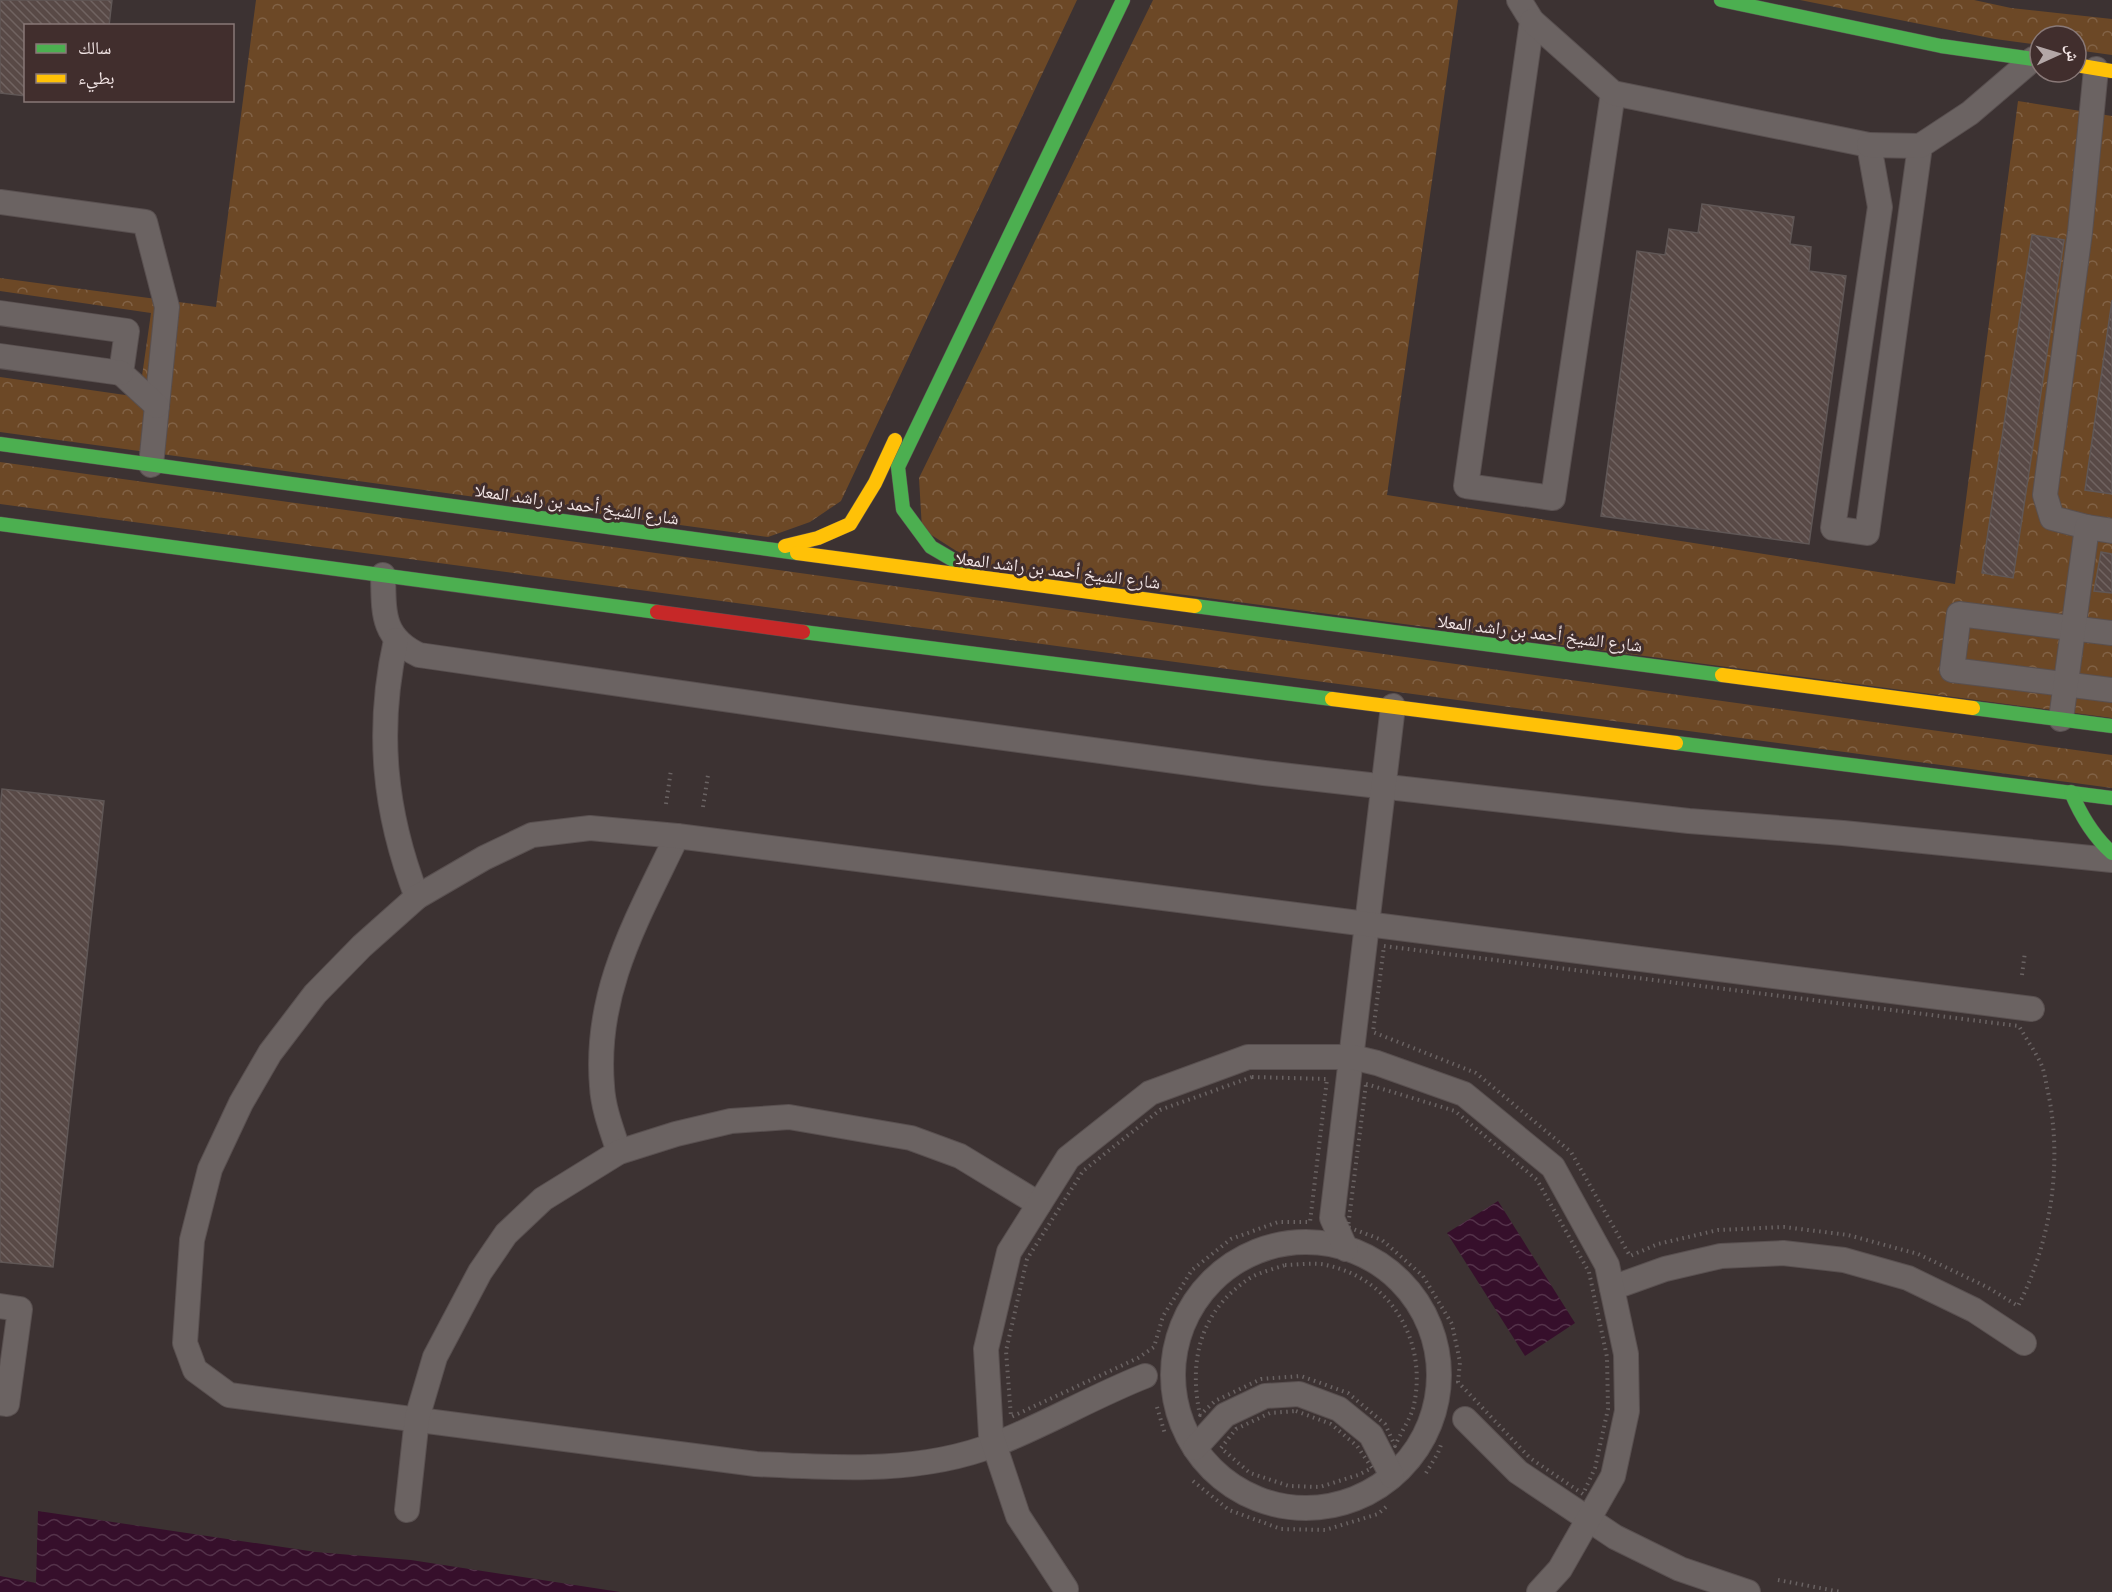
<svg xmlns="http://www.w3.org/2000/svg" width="2112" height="1592" font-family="'Archivo Narrow','Noto Naskh Arabic',sans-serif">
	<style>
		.park { fill: url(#park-crowns) }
		.water { fill: url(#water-waves) }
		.building { fill: url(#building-back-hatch); stroke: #605756; stroke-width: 1.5 }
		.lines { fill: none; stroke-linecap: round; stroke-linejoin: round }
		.lane-casing { stroke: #595050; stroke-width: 26 }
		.fast-casing { stroke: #595050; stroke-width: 15 }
		.slow-casing { stroke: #595050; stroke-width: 15 }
		.jam-casing { stroke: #595050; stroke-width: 15 }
		.path { stroke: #6a6363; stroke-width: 4; stroke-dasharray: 1.5 4.5; stroke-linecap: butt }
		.lane { stroke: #6b6362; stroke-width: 24 }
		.fast { stroke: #4caf50; stroke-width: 14 }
		.slow { stroke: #ffc107; stroke-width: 14 }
		.jam { stroke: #c62828; stroke-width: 14 }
		.labels { text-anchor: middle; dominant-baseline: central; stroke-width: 6; stroke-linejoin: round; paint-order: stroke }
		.street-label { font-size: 18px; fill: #f3e6e6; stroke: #412e2d }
	</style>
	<defs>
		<pattern id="park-crowns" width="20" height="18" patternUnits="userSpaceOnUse" patternTransform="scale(1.5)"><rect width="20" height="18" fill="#6c4826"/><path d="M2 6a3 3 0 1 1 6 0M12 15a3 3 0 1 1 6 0" fill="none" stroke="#816246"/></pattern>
		<pattern id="water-waves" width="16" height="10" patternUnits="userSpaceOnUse" patternTransform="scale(1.5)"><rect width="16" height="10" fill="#360f2b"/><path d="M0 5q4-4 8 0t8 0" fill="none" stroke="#54324a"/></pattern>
		<pattern id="building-back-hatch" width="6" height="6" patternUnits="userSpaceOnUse" patternTransform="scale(1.5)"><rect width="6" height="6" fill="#584946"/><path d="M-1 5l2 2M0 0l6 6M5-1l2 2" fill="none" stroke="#706361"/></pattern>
	</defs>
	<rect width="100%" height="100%" fill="#3c3232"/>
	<g class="park">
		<path d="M256,0H1077L841,501L810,522L768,537L0,432V377L139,397L151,313L0,291V278L216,307Z"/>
		<path d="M1153,0H1458L1387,495L1955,584L2018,101L2112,116V718L983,568L922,529L919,478Z"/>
		<path d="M1800,0H1974L2011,8L2112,19V55L2076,50V36H2040V45L1995,39Z"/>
		<path d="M0,462L2112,755V788L0,504Z"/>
	</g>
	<g class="water">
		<path d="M1498,1201L1575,1323L1525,1356L1447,1233Z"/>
		<path d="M38,1511L316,1552L411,1560L620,1592H0V1576L36,1583Z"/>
	</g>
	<g class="building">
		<path d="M0,0H112L109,26H26V96L0,93Z"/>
		<path d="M1702,204L1794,217L1790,244L1811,247L1809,271L1846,276L1809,544L1601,516L1637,251L1665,255L1669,229L1698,233Z"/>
		<path d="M2032,235L2064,240L2013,578L1982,573Z"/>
		<path d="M2112,300V494L2085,490Z"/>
		<path d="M2101,552L2112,554V593L2094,591Z"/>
		<path d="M2,789L104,801L53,1267L0,1262V810Z"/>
	</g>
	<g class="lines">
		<g class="lane-casing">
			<g id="lane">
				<path d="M1519,0L1532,21L1466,486L1553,498L1613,93"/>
				<path d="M1532,21L1613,93L1869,145L1880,207L1833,528L1867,533L1920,146"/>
				<path d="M1869,145L1920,146L1970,113L2033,59"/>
				<path d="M0,202L145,222L167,307L151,465"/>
				<path d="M0,313L127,331L121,373L157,406"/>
				<path d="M0,356L121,373"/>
				<path d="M2087,527L2052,518L2045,495L2080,232L2096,69"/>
				<path d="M383,575C384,612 381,637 419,655L848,717L1264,773L1689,821L1843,833L2112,860"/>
				<path d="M2112,633L1959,614L1952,670L2112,690"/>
				<path d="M396,640C376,730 384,812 417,897"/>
				<path d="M2061,719L2087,527L2112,531"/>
				<path d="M619,1152C612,1131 603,1108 602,1086C594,991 638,918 677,836"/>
				<circle cx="1306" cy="1375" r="133"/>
				<path d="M1346,1249L1332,1218L1393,706"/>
				<path d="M1612,1288L1665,1269L1721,1256L1783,1253L1844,1260L1908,1278L1974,1310L2024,1343"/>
				<path d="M0,1306L20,1309L7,1404L0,1403"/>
				<path d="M1145,1376C1094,1396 1047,1424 996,1444C920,1474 836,1468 756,1464L229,1395L195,1370L185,1343L192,1240L210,1169L241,1103L270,1053L315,994L362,946L417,897L484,858L532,835L590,828L677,836L2032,1009"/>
				<path d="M1465,1419L1518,1472L1615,1537L1680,1569L1748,1592"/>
				<path d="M1195,1448L1225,1415L1265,1396L1299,1394L1339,1409L1371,1435L1392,1476"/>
				<path d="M407,1510L417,1418L435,1357L480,1272L506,1234L543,1199L619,1152L676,1134L731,1121L789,1117L911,1138L960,1156L1039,1204"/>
				<path d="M1066,1589L1018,1516L991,1435L986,1349L1009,1252L1068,1158L1150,1093L1248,1057H1352L1377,1063L1464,1094L1553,1167L1607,1265L1626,1354L1627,1411L1613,1476L1560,1569L1539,1592"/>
			</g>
		</g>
		<g class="fast-casing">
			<g id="fast">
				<path d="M1721,0L1941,46L2040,60"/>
				<path d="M0,444L797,553"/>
				<path d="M0,524L657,612"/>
				<path d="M972,571L931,547L903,509L898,467L1123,0"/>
				<path d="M1195,606L1722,675"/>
				<path d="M803,632L1332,699"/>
				<path d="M1973,708L2112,726"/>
				<path d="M1676,743L2112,798"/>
				<path d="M2071,792C2081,816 2093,836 2112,853"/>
			</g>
		</g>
		<g class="slow-casing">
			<g id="slow">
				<path d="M2076,65L2112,71"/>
				<path d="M785,546L818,538L850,524L875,483L895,440"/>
				<path d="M797,553L1195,606"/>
				<path d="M1722,675L1973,708"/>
				<path d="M1332,699L1676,743"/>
			</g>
		</g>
		<g class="jam-casing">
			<path id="jam" d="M657,612L803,632"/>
		</g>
		<g class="path">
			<path d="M666,804L671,770"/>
			<path d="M703,807L708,775"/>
			<path d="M1384,946L2019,1026C2026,1039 2036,1052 2042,1066C2045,1074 2046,1084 2048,1092C2063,1163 2051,1242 2018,1306L1987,1287L1918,1254L1848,1235L1784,1227L1718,1230L1658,1244L1630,1256L1571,1152L1476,1073L1373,1032Z"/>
			<path d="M2022,975L2025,952"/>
			<path d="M1252,1077L1327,1079L1310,1222H1278L1231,1239L1192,1270L1163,1316L1154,1347L1138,1358L1011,1417L1006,1351L1027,1259L1083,1171L1160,1110Z"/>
			<path d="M1366,1084L1455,1111L1537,1180L1589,1272L1607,1357L1608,1409L1595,1468L1583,1494L1530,1458L1458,1382L1460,1362L1452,1324L1423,1276L1382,1240L1348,1227Z"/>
			<path d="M1285,1265C1298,1265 1314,1262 1326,1265C1393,1279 1429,1344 1413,1409C1409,1421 1400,1434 1395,1446L1385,1424L1348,1393L1301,1376L1261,1379L1215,1401L1200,1415C1188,1359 1201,1310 1250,1278C1260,1272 1274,1269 1285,1265Z"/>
			<path d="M1157,1407L1165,1434"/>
			<path d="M1296,1411L1331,1424L1357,1446L1372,1468L1358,1475L1320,1487L1289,1486L1250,1473L1221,1448L1236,1429L1270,1413Z"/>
			<path d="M1426,1473L1438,1453L1442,1442"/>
			<path d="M1193,1481L1229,1510L1281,1529L1325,1530L1378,1514L1386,1507"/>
			<path d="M1778,1580L1841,1592"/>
		</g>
		<use href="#lane" class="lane"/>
		<use href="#fast" class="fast"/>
		<use href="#slow" class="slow"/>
		<use href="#jam" class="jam"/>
	</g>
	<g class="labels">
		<g class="street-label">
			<text transform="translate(577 504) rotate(8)">شارع الشيخ أحمد بن راشد المعلا</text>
			<text transform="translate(1058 570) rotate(7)">شارع الشيخ أحمد بن راشد المعلا</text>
			<text transform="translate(1540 633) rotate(7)">شارع الشيخ أحمد بن راشد المعلا</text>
		</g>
	</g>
	<rect x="24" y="24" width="210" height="78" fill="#412e2d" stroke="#887877" stroke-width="1.5"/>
	<rect x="36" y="44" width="30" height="9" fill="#4caf50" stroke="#887877" stroke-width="1.5"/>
	<text x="78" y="54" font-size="18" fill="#f3e6e6">سالك</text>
	<rect x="36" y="74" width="30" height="9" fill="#ffc107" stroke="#887877" stroke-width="1.5"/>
	<text x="78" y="84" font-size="18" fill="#f3e6e6">بطيء</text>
	<g transform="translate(2058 54) rotate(86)"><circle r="28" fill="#412e2d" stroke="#887877" stroke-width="1.5"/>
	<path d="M0-4.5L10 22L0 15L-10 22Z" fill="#b3a7a7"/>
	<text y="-9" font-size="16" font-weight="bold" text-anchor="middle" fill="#f3e6e6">ش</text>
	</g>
</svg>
